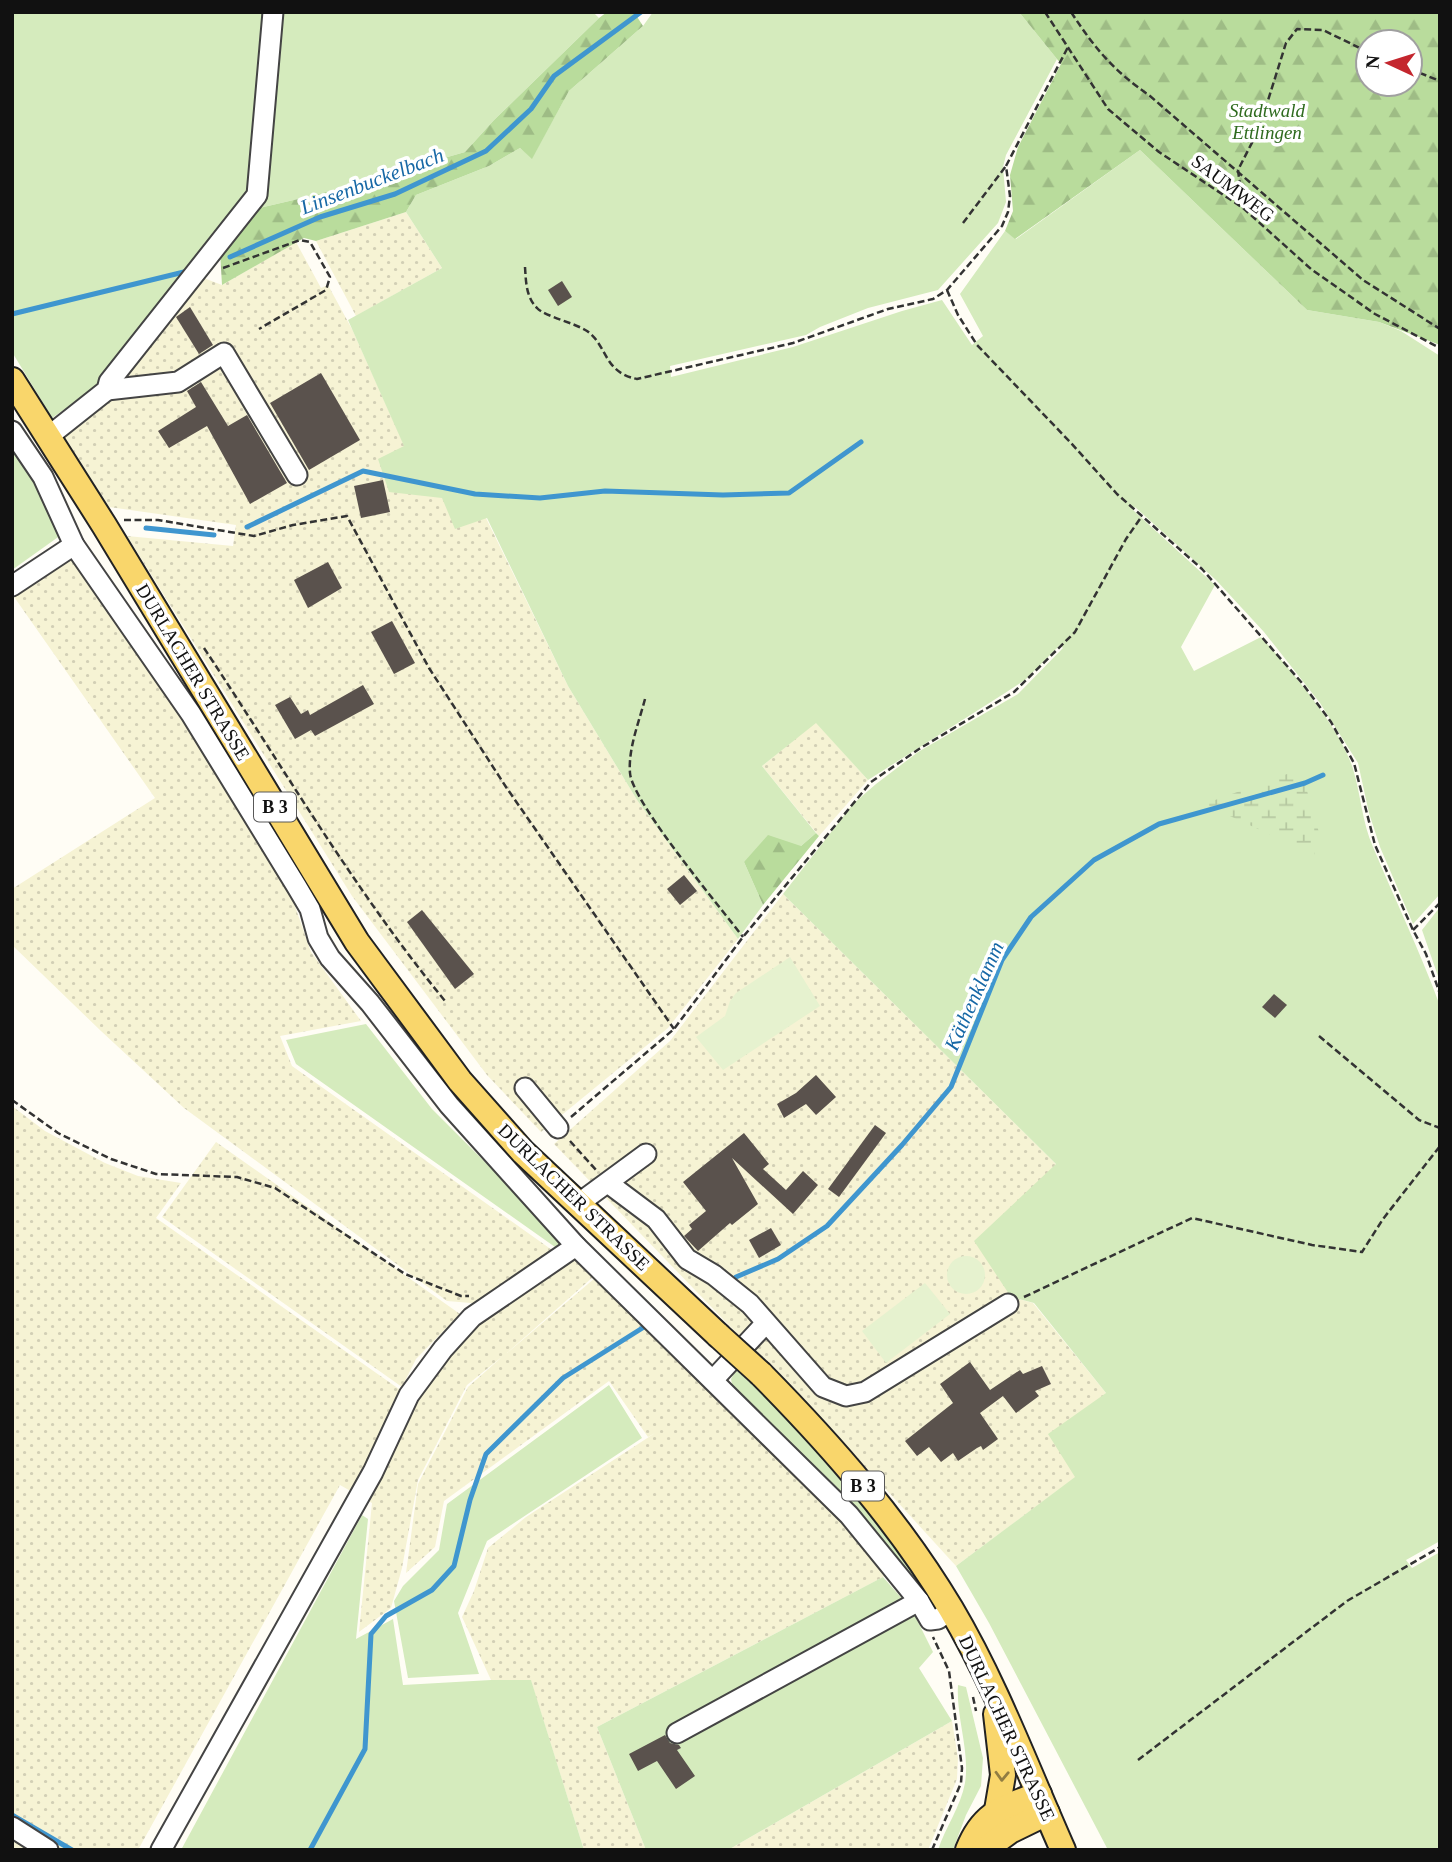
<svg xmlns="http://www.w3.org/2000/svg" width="1452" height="1862" font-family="'Times New Roman',serif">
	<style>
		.farmland { fill: url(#farmland-dots) }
		.green { fill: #d5ebbd }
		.forest { fill: url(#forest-firs); fill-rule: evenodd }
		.wetland { fill: url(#wetland-marsh) }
		.pitch { fill: #e6f2cf }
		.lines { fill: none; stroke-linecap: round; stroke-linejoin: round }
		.stream { stroke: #3f96cf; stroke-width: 5 }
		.building { fill: #5a524d }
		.minor-casing { stroke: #444; stroke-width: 23 }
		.major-casing { stroke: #222; stroke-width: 28 }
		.path { stroke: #333; stroke-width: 2.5; stroke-dasharray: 7 3.5; stroke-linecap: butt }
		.minor { stroke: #fff; stroke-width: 19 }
		.major { stroke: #f9d66b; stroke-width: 24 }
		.major-bridge-casing { stroke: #222; stroke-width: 28; stroke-linecap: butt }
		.major-bridge { stroke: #f9d66b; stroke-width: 24 }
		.oneway { stroke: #917d42 }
		.labels { text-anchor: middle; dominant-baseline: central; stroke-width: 7; stroke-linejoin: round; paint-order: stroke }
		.shield { fill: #fff; stroke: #585858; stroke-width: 2 }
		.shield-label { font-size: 18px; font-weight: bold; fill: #111 }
		.park-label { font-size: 19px; font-style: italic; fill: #2f6b1f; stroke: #fff }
		.street-label { font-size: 19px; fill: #111; stroke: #fff }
		.water-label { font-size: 21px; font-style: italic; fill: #1768a6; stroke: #fff }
	</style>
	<defs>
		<pattern id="farmland-dots" width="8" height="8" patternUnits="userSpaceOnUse" patternTransform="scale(1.75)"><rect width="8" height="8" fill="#f6f3d4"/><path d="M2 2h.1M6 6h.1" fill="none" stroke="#d2cfb5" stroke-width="1.8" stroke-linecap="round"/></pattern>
		<pattern id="forest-firs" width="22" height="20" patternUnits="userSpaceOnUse" patternTransform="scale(1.75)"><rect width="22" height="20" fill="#b9dc9c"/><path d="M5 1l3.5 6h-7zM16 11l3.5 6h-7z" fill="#9ebc85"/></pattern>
		<pattern id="wetland-marsh" width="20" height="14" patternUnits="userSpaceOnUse" patternTransform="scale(1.75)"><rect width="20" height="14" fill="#d5ebbd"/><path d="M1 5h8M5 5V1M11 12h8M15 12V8" fill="none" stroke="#b6c8a1"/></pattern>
	</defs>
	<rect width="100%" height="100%" fill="#fffdf5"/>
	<g class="farmland">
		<path d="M406,212L442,268L356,316L316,241Z"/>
		<path d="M296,242L321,288L328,285L353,331L405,447L442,498L486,518L568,686L637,800L738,939L668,1028L541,1132L487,1075L352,896L127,536L233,546L236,525L109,507L61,432L124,377L201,277L222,285Z"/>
		<path d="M64,557L77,559L193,729L290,892L311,952L361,1021L280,1036L292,1066L552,1250L483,1304L447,1301L184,1108L101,1031L12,945V889L155,798L12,594Z"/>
		<path d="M816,722L868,780L819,836L762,766Z"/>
		<path d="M783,894L1056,1164L1011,1297L1033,1303L1106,1393L1076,1477L956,1566L861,1462L554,1144L670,1041Z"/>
		<path d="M12,1106L45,1131L105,1163L138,1176L181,1183L156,1218L399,1389L407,1401L458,1334L565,1256L576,1258L593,1277L507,1353L595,1278L822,1497L889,1574L597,1727L646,1850H584L531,1681L491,1680L462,1617L474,1591L488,1548L526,1517L655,1433L648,1437L609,1381L444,1501L435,1547L406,1573L418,1484L468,1387L503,1356L467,1385L418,1480L402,1568L391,1608L359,1632L372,1503L340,1485L138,1850H12Z"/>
		<path d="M216,1142L460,1314L416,1359L402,1387L162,1217Z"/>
		<path d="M952,1721L958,1758L957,1779L928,1850H728Z"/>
	</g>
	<g class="green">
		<path d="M12,12H264L253,182L235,216L104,382L52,418L12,352Z"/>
		<path d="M278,12H593L599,18L494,120L465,152L315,195L251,210Z"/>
		<path d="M653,12H1019L1057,59L1006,155L1003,167L1006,202L998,223L938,290L868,308L820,327L806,335L670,366L671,377L793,347L902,311L942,300L972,345L983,336L960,294L1005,231L1016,239L1140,150L1307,310L1379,322L1401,331L1440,356V894L1413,924L1380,847L1369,813L1358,763L1320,703L1264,632L1216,580L1135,507L1133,510L1215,585L1181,647L1194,671L1261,637C1290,669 1341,729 1353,769C1361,795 1362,822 1373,847C1395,900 1420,951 1440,1006V1541L1406,1560L1412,1568L1440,1552V1850H1108L989,1623L956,1566L1075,1477L1048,1434L1106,1393L1034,1303L1011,1297L974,1241L1056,1164L783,894L853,804L876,784L918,752L1018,694L1063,648L1060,645L1025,680L1005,693L868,780L816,723L762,766L816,833L801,846L744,862L763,905L738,939L637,800L568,686L487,518L455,529L442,498L389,492L378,459L404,446L348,320L442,268L406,212L416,195L489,166L520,148L532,158L569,91L643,26Z"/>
		<path d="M12,448L38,485L61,535L12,570Z"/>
		<path d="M1440,907V982L1422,930Z"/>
		<path d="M366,1024L432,1109L547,1224L560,1244L555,1247L296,1064L286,1040Z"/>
		<path d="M736,1370C755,1387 774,1404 792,1422C845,1473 890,1535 930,1596L932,1603L930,1605L734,1394L731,1379Z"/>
		<path d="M609,1385L642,1438L487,1541L458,1613L479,1674L408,1678L394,1601L403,1586L439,1550L447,1504Z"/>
		<path d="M362,1515L368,1519L356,1639L393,1619L403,1685L491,1680H531L584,1850H181Z"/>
		<path d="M883,1577L912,1610L933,1652L919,1668L952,1721L728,1850H646L597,1727Z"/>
		<path d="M958,1685L966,1687L983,1758L981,1786L966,1815L953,1850H938C945,1828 961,1806 965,1783C970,1750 956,1718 958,1685Z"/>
	</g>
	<g class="forest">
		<path d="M607,12H634L643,26L569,91L532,159L520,148L489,166L416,195L406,212L316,241L304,238L222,285L220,251L251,210L315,195L465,152L494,120L599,18Z"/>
		<path d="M1019,12H1440V345L1379,322L1307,310L1140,150L1015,239L1005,231L1013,211L1010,175L1018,147L1061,64ZM1368,42H1410V84H1368Z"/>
		<path d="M816,833L819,836L763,905L744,862L768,835L801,846Z"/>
	</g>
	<path class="wetland" d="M1298,770L1305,784L1320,836L1314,855L1204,804Z"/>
	<g class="pitch">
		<path d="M790,957L820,1006L723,1070L696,1037L725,1016L730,1001L736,993Z"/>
		<circle cx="966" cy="1275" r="19"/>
		<path d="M925,1283L950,1314L886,1363L862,1331Z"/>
	</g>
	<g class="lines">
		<g class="stream">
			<path d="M230,257L320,217L395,194L486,151L531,109L554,76L641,12"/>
			<path d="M12,314L188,271"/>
			<path d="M247,527L363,471L475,494L540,498L605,491L723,495L789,493L861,442"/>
			<path d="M146,528L214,535"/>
			<path d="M736,1277L778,1259L827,1226L902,1145L951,1087L1002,960L1031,917L1094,860L1159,824L1305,783L1323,775"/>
			<path d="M12,1815L72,1850"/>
			<path d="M310,1850L365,1749L371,1634L386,1616L432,1590L454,1566L470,1500L486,1454L563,1378L644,1327"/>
		</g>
	</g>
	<g class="building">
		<path d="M562,281L572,297L558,306L548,290Z"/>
		<path d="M190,307L213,345L199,354L176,317Z"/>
		<path d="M321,373L360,440L309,470L270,403Z"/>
		<path d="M201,382L228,426L247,415L287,483L250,504L207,426L169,448L158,431L196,407L187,391Z"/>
		<path d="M383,480L390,512L361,518L354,486Z"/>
		<path d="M328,562L342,588L308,608L294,580Z"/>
		<path d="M392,621L415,663L394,674L371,632Z"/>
		<path d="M363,685L374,704L315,736L311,730L295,739L275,705L290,697L301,714L308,710L310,715Z"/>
		<path d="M684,875L697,891L680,905L667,889Z"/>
		<path d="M422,910L474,974L455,989L407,922Z"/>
		<path d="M1274,994L1287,1005L1275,1018L1262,1007Z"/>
		<path d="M816,1075L836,1097L816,1115L806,1104L784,1118L777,1104L796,1093Z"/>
		<path d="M875,1125L886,1133L839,1197L828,1189Z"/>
		<path d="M744,1133L769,1164L763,1169L786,1190L803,1171L818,1185L793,1214L732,1158L758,1204L732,1225L730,1223L698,1251L684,1236L692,1229L689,1225L706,1211L683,1182Z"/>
		<path d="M771,1228L781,1245L759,1258L749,1240Z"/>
		<path d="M970,1362L990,1390L1020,1370L1023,1374L1042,1366L1051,1384L1035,1391L1039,1396L1016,1413L1003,1396L980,1413L998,1439L983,1450L981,1446L977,1448L958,1461L953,1453L941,1462L929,1447L917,1456L905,1441L953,1403L940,1384Z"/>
		<path d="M665,1735L670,1743L679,1745L681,1748L677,1750L695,1776L676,1789L657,1761L638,1771L629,1754Z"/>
	</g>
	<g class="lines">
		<g class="minor-casing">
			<g id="minor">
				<path d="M107,390L178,382L224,353L297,475"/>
				<path d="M12,431L43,477L74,545L191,714L297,887L310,909L318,938L330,958L370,1003L449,1105L576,1246L849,1515L919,1601L930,1620L938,1619L951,1610"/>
				<path d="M49,436L107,390L109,382L257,195L273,12"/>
				<path d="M12,586L74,545"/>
				<path d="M525,1088L558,1128"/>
				<path d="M608,1183L656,1219L687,1259L714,1275L750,1304L823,1387L846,1396L865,1392L1008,1304"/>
				<path d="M578,1204L646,1154"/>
				<path d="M713,1380L766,1323"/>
				<path d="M677,1733L919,1601"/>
				<path d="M12,1827L48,1850"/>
				<path d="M161,1850L373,1472L409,1395L443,1349L472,1317L576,1246"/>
			</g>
		</g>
		<g class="major-casing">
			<g id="major">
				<path d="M12,380L104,525L357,942L460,1081L523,1152L718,1335"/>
				<path d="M761,1374C832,1446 899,1522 951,1609C996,1685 1027,1769 1063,1850"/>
				<path d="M996,1714L1003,1775L997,1810"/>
				<path d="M968,1850C983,1812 1004,1808 1039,1794"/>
				<path d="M984,1850L1010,1831L1047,1813"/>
			</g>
		</g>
		<g class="path">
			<path d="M1045,12L1108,109L1159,152L1243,208L1311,269L1375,314L1440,348"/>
			<path d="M1071,12C1096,50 1113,70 1150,96L1363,280L1440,329"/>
			<path d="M1410,69L1440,81"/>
			<path d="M1243,208L1238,170L1259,129L1286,43L1297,29L1323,30L1368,52"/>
			<path d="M963,223L1006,166"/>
			<path d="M525,267C526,282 526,297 537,308C544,316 575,323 587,331C608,346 603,372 637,379L793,343L888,309L933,299L947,290L1002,226L1008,212L1010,196L1006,166L1068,47"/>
			<path d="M223,268L300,240L310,242L330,277L326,290L259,329"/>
			<path d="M947,290L958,315L977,345L1071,443L1117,494L1202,569L1302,683L1331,722L1354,763L1375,845L1413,930L1426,954L1440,994"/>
			<path d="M124,520H158L254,536L293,525L347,516L429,668L506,787L674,1029"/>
			<path d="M204,648C283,767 355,891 445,1001"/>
			<path d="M645,699C639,722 628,749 630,773C632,802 721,908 743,937"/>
			<path d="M1413,930L1440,903"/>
			<path d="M1319,1036L1419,1120L1440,1128"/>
			<path d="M12,1100L58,1133L111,1159L156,1174L237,1177L275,1188L405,1274L461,1296H469"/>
			<path d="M571,1117L674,1029L743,937L871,782L919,749L1014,692L1075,632L1126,539L1142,516"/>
			<path d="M570,1141L596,1170"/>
			<path d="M1024,1297L1192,1218L1312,1245L1362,1252L1383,1219L1440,1146"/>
			<path d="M973,1697L976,1711"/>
			<path d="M1138,1760L1347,1601L1440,1547"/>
			<path d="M932,1850L961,1783L962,1768L949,1671L933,1637"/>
		</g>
		<use href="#minor" class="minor"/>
		<use href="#major" class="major"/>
		<g class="major-bridge-casing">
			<path id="major-bridge" d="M718,1335L761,1374"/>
		</g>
		<use href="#major-bridge" class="major-bridge"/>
	</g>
	<defs><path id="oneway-chevron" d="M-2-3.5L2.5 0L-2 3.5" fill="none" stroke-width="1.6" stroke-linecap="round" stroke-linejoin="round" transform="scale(1.75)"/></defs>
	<use class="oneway" href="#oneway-chevron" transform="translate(1002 1776) rotate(92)"/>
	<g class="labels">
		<g class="shield">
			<rect x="254" y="792.5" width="42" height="29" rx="5"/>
			<rect x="842" y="1471.5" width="42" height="29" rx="5"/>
		</g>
		<g class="shield-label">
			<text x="275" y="807">B 3</text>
			<text x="863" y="1486">B 3</text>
		</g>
		<g class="park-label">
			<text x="1267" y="110">Stadtwald<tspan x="1267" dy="22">Ettlingen</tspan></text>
		</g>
		<g class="street-label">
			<text transform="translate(1233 188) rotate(37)">SAUMWEG</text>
			<text transform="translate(193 672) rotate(59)">DURLACHER STRASSE</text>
			<text transform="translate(574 1197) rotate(44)">DURLACHER STRASSE</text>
			<text transform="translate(1007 1728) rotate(65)">DURLACHER STRASSE</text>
		</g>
		<g class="water-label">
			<text transform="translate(372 181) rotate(-21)">Linsenbuckelbach</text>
			<text transform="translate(974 996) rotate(-66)">Käthenklamm</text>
		</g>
	</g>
	<rect width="1452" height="1862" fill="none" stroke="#111111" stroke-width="28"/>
	<g transform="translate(1389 63) rotate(274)"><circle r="33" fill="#ffffff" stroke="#a0a0a0" stroke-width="2"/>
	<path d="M0-5L12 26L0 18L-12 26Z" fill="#c4262e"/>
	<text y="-10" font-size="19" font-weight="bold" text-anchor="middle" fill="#111111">N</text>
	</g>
</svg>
